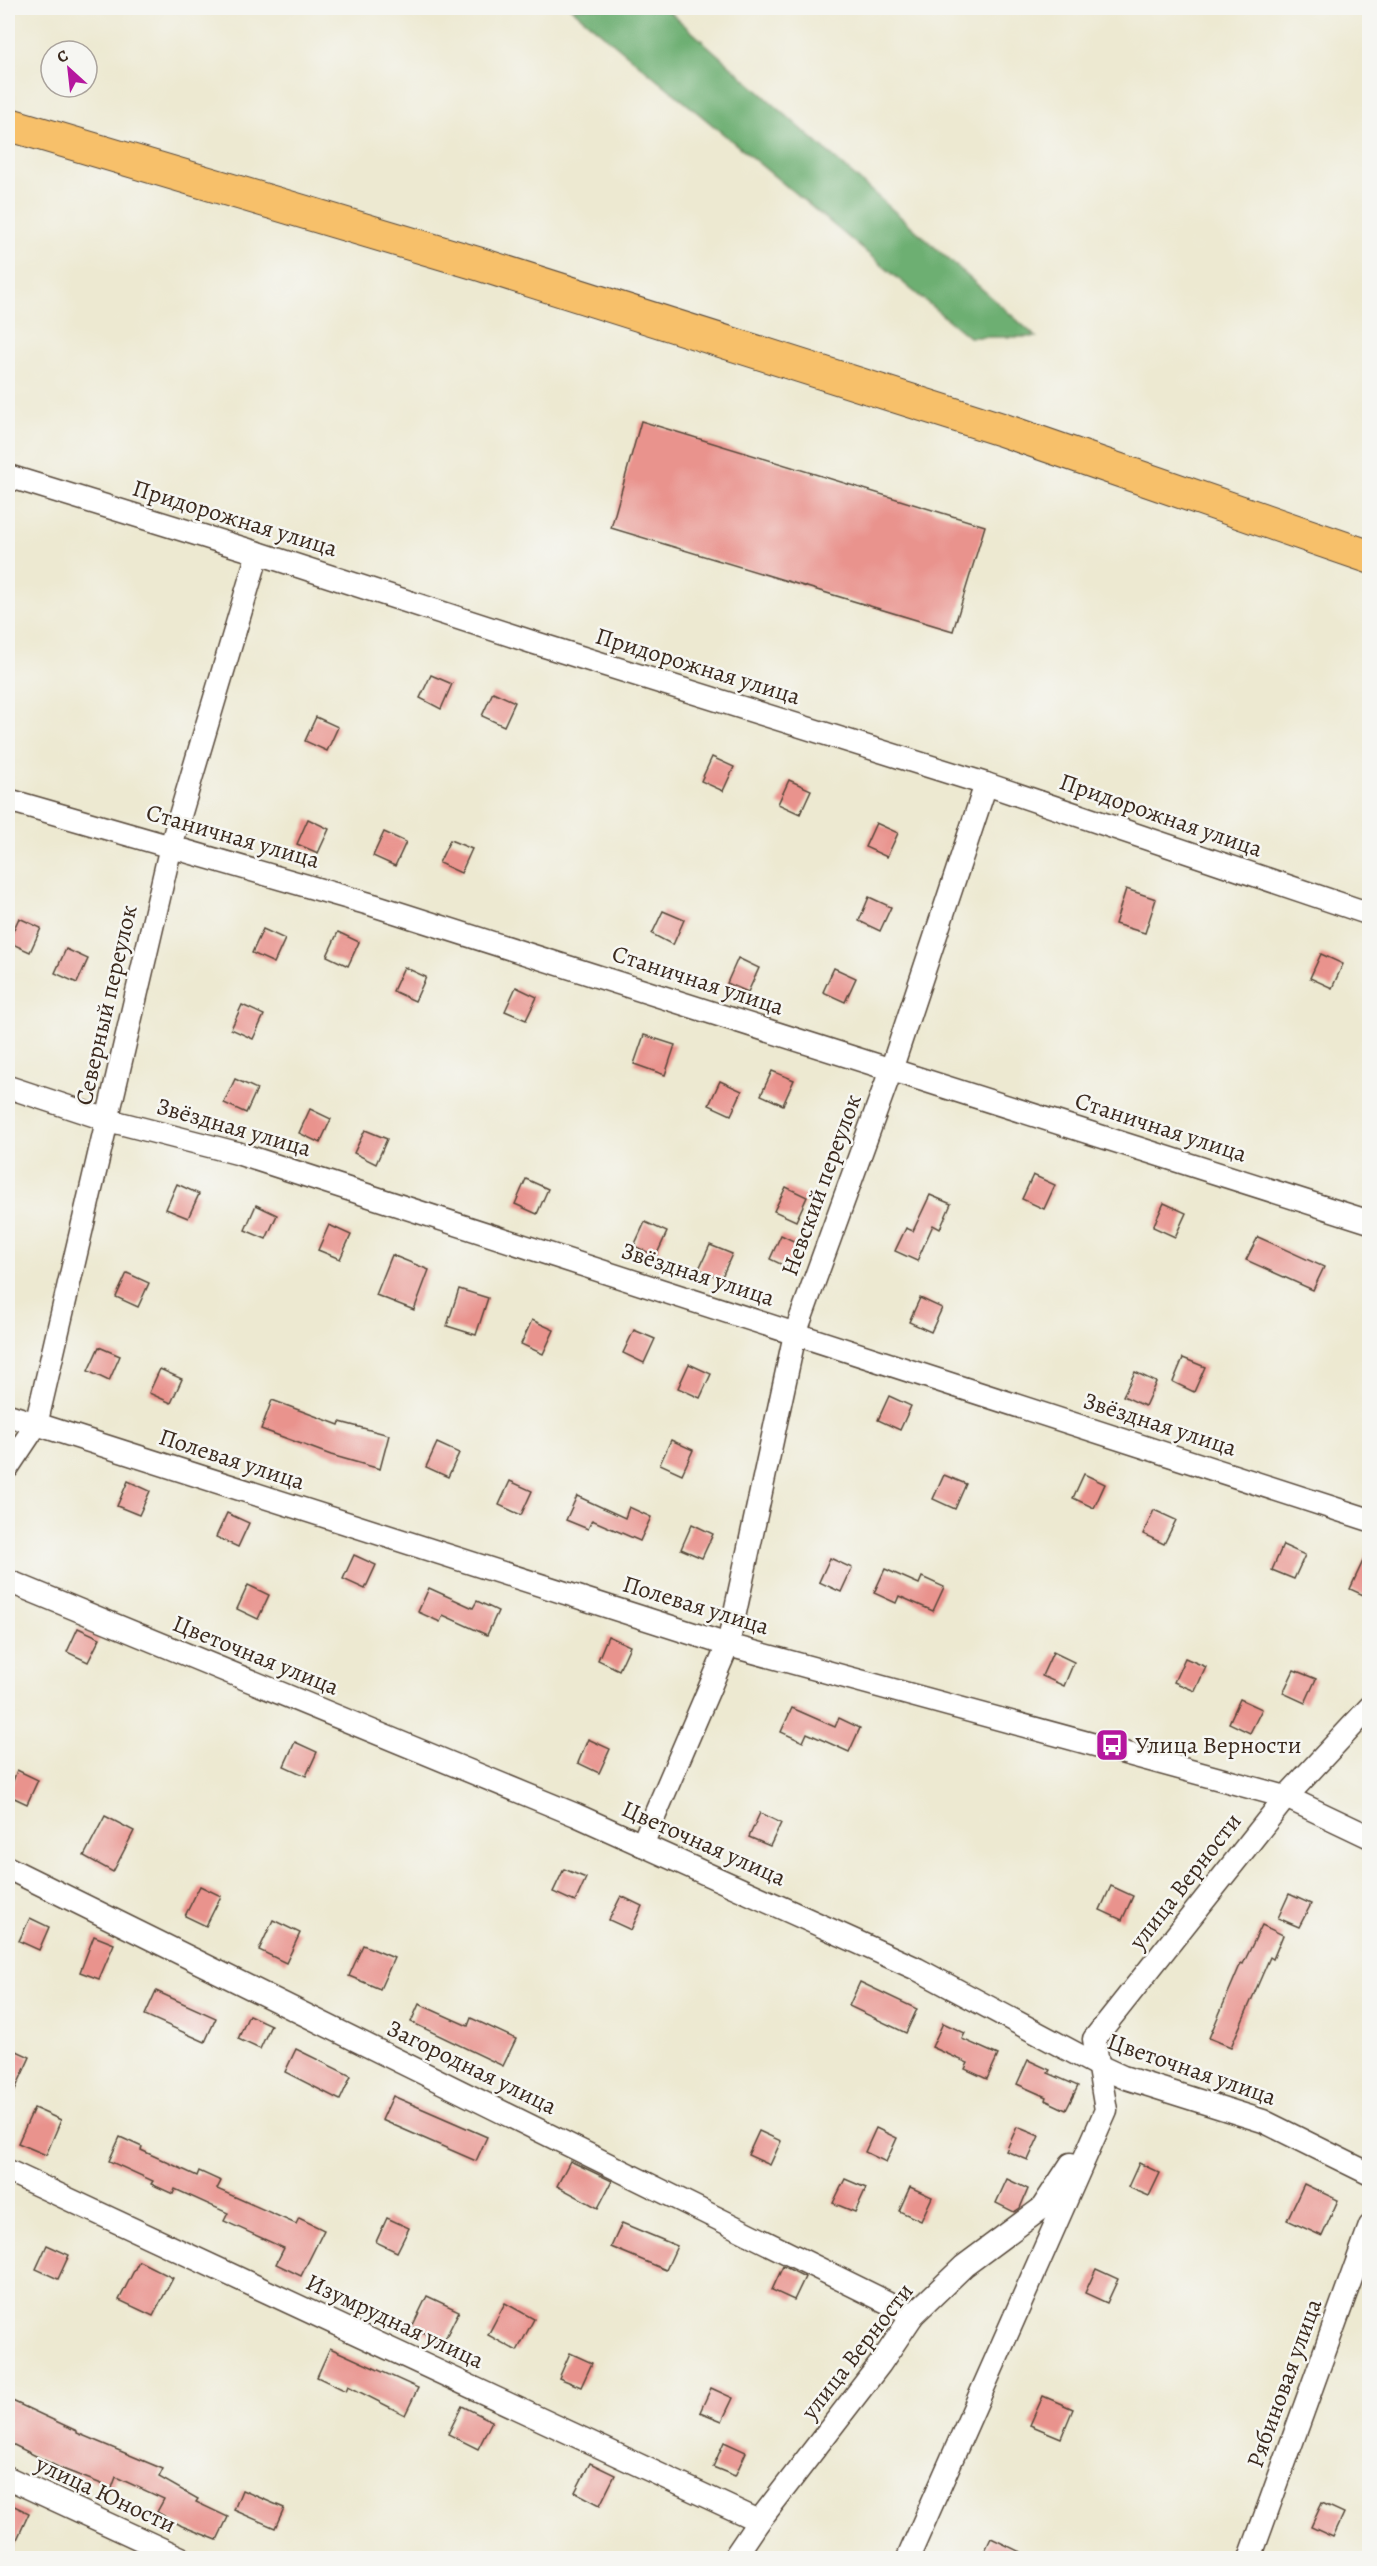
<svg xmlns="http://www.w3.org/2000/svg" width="1377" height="2566" font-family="Alegreya,serif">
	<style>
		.forest { fill: #6daf72; stroke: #546c48; stroke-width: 1.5 }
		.building { fill: #e9938d }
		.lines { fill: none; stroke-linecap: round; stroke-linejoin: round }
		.minor-casing { stroke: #564739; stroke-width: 25 }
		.trunk-casing { stroke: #564739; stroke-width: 35 }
		.minor { stroke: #fff; stroke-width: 22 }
		.trunk { stroke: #f7c06b; stroke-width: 33 }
		.labels { text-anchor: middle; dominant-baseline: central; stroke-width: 5; stroke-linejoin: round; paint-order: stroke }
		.street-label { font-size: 24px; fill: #3b2a1e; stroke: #f6f6f2 }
		.poi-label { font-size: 24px; fill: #3b2a1e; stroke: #f6f6f2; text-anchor: start }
	</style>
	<rect width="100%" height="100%" fill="#f6f6f2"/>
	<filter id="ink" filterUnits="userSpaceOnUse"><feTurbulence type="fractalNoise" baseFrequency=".0167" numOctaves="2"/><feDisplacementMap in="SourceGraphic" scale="12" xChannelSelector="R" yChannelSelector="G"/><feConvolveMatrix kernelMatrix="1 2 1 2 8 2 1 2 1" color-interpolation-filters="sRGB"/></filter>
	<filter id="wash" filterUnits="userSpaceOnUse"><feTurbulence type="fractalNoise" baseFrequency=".008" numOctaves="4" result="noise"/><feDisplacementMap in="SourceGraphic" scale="24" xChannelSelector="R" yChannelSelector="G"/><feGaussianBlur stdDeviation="1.35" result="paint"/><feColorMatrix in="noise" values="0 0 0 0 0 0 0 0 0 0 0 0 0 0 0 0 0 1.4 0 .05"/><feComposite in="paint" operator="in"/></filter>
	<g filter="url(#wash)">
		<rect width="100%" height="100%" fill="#ede9d1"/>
		<path class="forest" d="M571,8H665L1036,337H969Z"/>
		<g id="blocks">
			<g class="building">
				<path d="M641,421L985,526L953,631L611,528Z"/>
				<path d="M431,675L452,684L441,709L420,698Z"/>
				<path d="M493,692L515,702L504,726L482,716Z"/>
				<path d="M316,717L338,727L327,751L305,741Z"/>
				<path d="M712,757L734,767L723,791L701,781Z"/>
				<path d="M789,780L811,790L800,814L778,804Z"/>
				<path d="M308,819L329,829L318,853L297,844Z"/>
				<path d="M876,823L898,833L887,857L865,847Z"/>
				<path d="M384,832L406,842L395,866L373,856Z"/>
				<path d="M450,840L472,849L461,873L439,863Z"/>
				<path d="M1126,889L1156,899L1145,933L1115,924Z"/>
				<path d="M869,897L891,907L880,931L859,921Z"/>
				<path d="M663,911L684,920L673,945L652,934Z"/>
				<path d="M19,918L41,928L30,952L8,942Z"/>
				<path d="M263,929L285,939L274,963L252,953Z"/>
				<path d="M338,932L359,942L348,966L327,956Z"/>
				<path d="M66,949L88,959L77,983L55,973Z"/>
				<path d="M1321,954L1343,964L1332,988L1310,978Z"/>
				<path d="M738,958L759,968L748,992L727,983Z"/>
				<path d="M404,967L426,977L415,1001L393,991Z"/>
				<path d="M834,968L856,978L845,1002L823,992Z"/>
				<path d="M516,987L537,997L526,1020L505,1011Z"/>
				<path d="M242,1005L264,1015L253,1039L231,1029Z"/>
				<path d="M644,1035L675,1045L665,1075L634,1064Z"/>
				<path d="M772,1071L794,1080L783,1105L761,1095Z"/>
				<path d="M235,1079L257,1089L246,1113L224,1103Z"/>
				<path d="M720,1081L742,1091L731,1115L709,1105Z"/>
				<path d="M310,1109L331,1119L320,1143L299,1133Z"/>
				<path d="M365,1130L387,1139L376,1164L354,1153Z"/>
				<path d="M1033,1175L1055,1185L1044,1209L1022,1199Z"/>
				<path d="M526,1179L548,1189L537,1214L515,1204Z"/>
				<path d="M177,1184L199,1194L188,1218L166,1209Z"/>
				<path d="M786,1187L807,1197L796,1221L774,1211Z"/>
				<path d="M930,1195L951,1204L940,1229L933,1225L917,1261L895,1251L906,1228L913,1231Z"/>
				<path d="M1164,1203L1186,1213L1175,1237L1153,1227Z"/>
				<path d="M256,1205L277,1215L266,1239L245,1230Z"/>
				<path d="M645,1222L667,1232L656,1256L634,1246Z"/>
				<path d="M329,1225L351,1235L340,1259L318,1250Z"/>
				<path d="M781,1235L802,1245L791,1269L770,1259Z"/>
				<path d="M1258,1237L1324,1267L1313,1290L1246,1260Z"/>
				<path d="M710,1245L732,1254L721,1279L699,1269Z"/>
				<path d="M392,1255L429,1270L414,1310L376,1295Z"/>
				<path d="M127,1273L149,1283L138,1307L116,1297Z"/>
				<path d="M459,1289L488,1298L476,1335L447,1326Z"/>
				<path d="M920,1298L942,1308L931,1332L909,1322Z"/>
				<path d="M532,1320L554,1330L543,1354L521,1344Z"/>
				<path d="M634,1330L655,1339L644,1363L623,1353Z"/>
				<path d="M99,1347L120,1356L109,1381L88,1371Z"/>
				<path d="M1183,1358L1205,1367L1194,1392L1173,1382Z"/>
				<path d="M689,1364L711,1374L700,1398L678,1388Z"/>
				<path d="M160,1369L182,1379L171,1403L149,1393Z"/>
				<path d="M1135,1372L1156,1382L1145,1406L1123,1396Z"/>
				<path d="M889,1396L911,1406L900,1430L878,1420Z"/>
				<path d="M272,1400L339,1425L340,1422L389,1435L380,1469L331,1455L261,1429Z"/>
				<path d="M671,1440L693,1450L682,1474L660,1464Z"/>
				<path d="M437,1443L459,1453L448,1477L426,1467Z"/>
				<path d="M1084,1474L1105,1484L1094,1508L1073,1498Z"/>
				<path d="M944,1475L966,1484L955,1509L933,1499Z"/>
				<path d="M128,1481L150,1491L139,1515L117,1506Z"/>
				<path d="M510,1481L532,1491L521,1515L499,1505Z"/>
				<path d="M577,1496L625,1518L629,1507L651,1517L640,1541L592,1520L588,1529L566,1520Z"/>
				<path d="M1154,1510L1176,1520L1164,1544L1143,1534Z"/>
				<path d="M227,1513L249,1523L238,1547L216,1537Z"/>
				<path d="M692,1524L713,1534L702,1558L681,1549Z"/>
				<path d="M1283,1545L1305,1555L1294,1579L1272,1570Z"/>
				<path d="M1370,1546V1598L1350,1589Z"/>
				<path d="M354,1555L376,1565L365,1589L343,1579Z"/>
				<path d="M830,1558L852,1568L841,1592L819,1582Z"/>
				<path d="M885,1569L919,1584L922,1577L944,1587L933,1611L899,1596L896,1603L874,1593Z"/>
				<path d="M248,1585L269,1595L258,1619L237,1609Z"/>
				<path d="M429,1588L473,1608L477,1601L498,1611L487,1635L443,1615L440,1622L418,1612Z"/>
				<path d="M78,1628L100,1638L88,1662L67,1652Z"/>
				<path d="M608,1636L630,1646L619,1670L598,1660Z"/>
				<path d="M1053,1652L1074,1662L1064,1686L1042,1676Z"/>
				<path d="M1185,1658L1206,1667L1195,1691L1174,1682Z"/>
				<path d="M1294,1670L1316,1679L1305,1703L1283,1693Z"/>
				<path d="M1240,1699L1262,1709L1250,1733L1229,1723Z"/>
				<path d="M792,1708L835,1727L839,1718L860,1728L849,1752L807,1733L803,1742L781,1732Z"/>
				<path d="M588,1739L610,1749L599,1773L578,1763Z"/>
				<path d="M295,1742L317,1752L306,1776L284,1766Z"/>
				<path d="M17,1770L38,1780L27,1804L8,1795Z"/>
				<path d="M760,1813L781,1823L770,1846L749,1837Z"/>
				<path d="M105,1816L134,1831L113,1872L84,1856Z"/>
				<path d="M564,1869L586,1878L575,1902L553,1892Z"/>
				<path d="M200,1886L221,1896L206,1926L185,1916Z"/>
				<path d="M1111,1886L1133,1896L1122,1920L1100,1910Z"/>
				<path d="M1289,1894L1311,1904L1299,1927L1278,1918Z"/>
				<path d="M621,1896L642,1906L631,1930L609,1920Z"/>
				<path d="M30,1918L49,1927L39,1950L19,1941Z"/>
				<path d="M273,1920L300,1933L286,1963L259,1950Z"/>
				<path d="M1262,1925L1283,1935L1273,1959L1270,1957L1231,2047L1209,2038L1241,1963L1243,1964Z"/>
				<path d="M94,1936L114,1944L99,1979L80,1972Z"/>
				<path d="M363,1945L394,1958L380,1989L349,1976Z"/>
				<path d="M860,1982L917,2009L906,2033L849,2006Z"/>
				<path d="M156,1991L216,2018L205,2042L145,2015Z"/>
				<path d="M419,2004L468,2026L471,2018L516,2039L503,2066L411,2022Z"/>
				<path d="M249,2015L271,2025L260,2049L238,2039Z"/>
				<path d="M943,2023L965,2033L962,2039L998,2055L987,2079L965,2069L968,2063L932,2047Z"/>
				<path d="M8,2047L30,2057L8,2105Z"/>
				<path d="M296,2049L351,2076L340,2100L285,2072Z"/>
				<path d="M1028,2060L1050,2070L1048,2073L1078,2086L1066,2110L1045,2100L1046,2097L1017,2084Z"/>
				<path d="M393,2096L487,2137L476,2161L382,2120Z"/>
				<path d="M34,2108L61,2120L46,2155L18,2143Z"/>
				<path d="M1017,2127L1039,2136L1028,2160L1006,2151Z"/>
				<path d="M876,2128L897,2138L886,2162L865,2152Z"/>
				<path d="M759,2131L781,2141L770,2165L748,2155Z"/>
				<path d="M120,2137L142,2147L141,2150L197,2176L199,2171L221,2181L217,2189L296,2224L299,2218L324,2230L301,2276L276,2264L284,2248L224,2221L228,2213L175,2189L173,2194L151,2184L153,2181L109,2161Z"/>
				<path d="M570,2161L612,2181L598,2208L557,2186Z"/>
				<path d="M1139,2163L1160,2173L1149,2196L1128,2187Z"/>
				<path d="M845,2179L866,2188L855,2212L833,2203Z"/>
				<path d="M1007,2179L1028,2189L1020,2208L1014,2212L996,2203Z"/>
				<path d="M1304,2184L1338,2200L1322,2236L1287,2220Z"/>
				<path d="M910,2187L932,2197L921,2221L899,2211Z"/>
				<path d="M387,2218L409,2228L397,2252L376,2242Z"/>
				<path d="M622,2223L677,2246L666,2270L611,2247Z"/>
				<path d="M47,2245L69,2255L58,2279L36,2269Z"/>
				<path d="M139,2261L173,2278L153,2316L119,2300Z"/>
				<path d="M783,2266L805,2277L794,2300L772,2290Z"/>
				<path d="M1096,2269L1118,2279L1107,2303L1085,2293Z"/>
				<path d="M427,2296L459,2311L443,2343L412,2327Z"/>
				<path d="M505,2303L534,2319L517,2351L488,2335Z"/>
				<path d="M330,2348L418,2388L405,2415L348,2386L346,2391L317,2377Z"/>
				<path d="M570,2353L592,2363L581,2387L559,2378Z"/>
				<path d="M711,2388L733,2398L722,2421L700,2412Z"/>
				<path d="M1043,2396L1073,2409L1061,2438L1030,2425Z"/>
				<path d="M8,2399L77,2431V2433L163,2469L159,2477L198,2499L196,2502L228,2517L217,2540L182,2526L157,2512L164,2499L116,2477L112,2488L60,2468L8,2442Z"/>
				<path d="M462,2406L492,2421L478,2449L448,2434Z"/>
				<path d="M724,2442L746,2452L735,2476L713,2467Z"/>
				<path d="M590,2463L615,2475L600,2505L575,2492Z"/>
				<path d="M242,2490L284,2508L275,2528L234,2510Z"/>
				<path d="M8,2503L29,2513L8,2559Z"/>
				<path d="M1322,2503L1344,2513L1333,2537L1311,2527Z"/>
				<path d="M991,2538L1035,2559H981Z"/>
			</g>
		</g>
	</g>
	<g filter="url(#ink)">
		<use href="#blocks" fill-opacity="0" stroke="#564739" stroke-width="1.5"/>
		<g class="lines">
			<g class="minor-casing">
				<g id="minor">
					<path d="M8,476L258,553L532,642L986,784L1370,914"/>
					<path d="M8,800L373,905L1370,1222"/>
					<path d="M8,1087L108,1120L237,1153L1370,1520"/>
					<path d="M8,1415L728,1645L1286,1797L1370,1837"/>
					<path d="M8,1467L36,1425L171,846L258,553"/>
					<path d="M8,1581L576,1815L917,1969L1099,2066L1123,2077L1263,2121L1370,2174"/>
					<path d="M642,1845L728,1645L795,1334L891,1070L986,784"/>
					<path d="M8,1868L913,2315"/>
					<path d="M8,2171L759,2521"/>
					<path d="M8,2478L181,2558"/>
					<path d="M734,2558L759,2521L880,2364L913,2315L964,2266L1042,2208L1071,2164"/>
					<path d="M908,2558L1106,2110L1094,2039L1286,1797L1370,1707"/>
					<path d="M1250,2558L1370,2226"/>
				</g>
			</g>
			<g class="trunk-casing">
				<path id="trunk" d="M8,124L479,264L1000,429L1370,557"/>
			</g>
			<use href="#minor" class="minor"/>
			<use href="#trunk" class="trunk"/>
		</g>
	</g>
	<defs>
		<g id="bus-square" transform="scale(1.725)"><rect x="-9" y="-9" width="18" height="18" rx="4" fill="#b5179e" stroke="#f6f6f2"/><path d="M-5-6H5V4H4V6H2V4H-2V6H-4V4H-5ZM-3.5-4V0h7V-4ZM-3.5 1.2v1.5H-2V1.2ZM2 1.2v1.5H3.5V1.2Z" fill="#fff"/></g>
	</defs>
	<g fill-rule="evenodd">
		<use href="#bus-square" x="1112" y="1745"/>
	</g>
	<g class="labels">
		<g class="street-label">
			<text transform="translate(235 518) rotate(17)">Придорожная улица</text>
			<text transform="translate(698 666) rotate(17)">Придорожная улица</text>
			<text transform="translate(1161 815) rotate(19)">Придорожная улица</text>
			<text transform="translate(233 836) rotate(16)">Станичная улица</text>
			<text transform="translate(698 980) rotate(18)">Станичная улица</text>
			<text transform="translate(106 1005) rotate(-77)">Северный переулок</text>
			<text transform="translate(234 1127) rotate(16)">Звёздная улица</text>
			<text transform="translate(1161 1127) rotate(18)">Станичная улица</text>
			<text transform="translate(821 1185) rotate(-70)">Невский переулок</text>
			<text transform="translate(698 1274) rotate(18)">Звёздная улица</text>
			<text transform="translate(1160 1424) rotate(18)">Звёздная улица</text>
			<text transform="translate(232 1459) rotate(18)">Полевая улица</text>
			<text transform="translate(696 1605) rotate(17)">Полевая улица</text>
			<text transform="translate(256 1655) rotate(22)">Цветочная улица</text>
			<text transform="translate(704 1843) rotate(24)">Цветочная улица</text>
			<text transform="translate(1185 1881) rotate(-52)">улица Верности</text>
			<text transform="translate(472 2067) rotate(26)">Загородная улица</text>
			<text transform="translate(1192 2069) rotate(19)">Цветочная улица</text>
			<text transform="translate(395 2321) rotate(25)">Изумрудная улица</text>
			<text transform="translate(857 2351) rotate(-52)">улица Верности</text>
			<text transform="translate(1284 2383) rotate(-70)">Рябиновая улица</text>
			<text transform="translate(106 2494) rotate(25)">улица Юности</text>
		</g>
		<g class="poi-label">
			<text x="1135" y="1745">Улица Верности</text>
		</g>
	</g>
	<rect width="1377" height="2566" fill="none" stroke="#f6f6f2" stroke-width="30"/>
	<g transform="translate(69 69) rotate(333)"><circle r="28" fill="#f6f6f2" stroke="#aba49d" stroke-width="1.5"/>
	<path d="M0-4.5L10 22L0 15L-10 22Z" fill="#b5179e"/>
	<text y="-9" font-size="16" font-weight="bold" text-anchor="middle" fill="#3b2a1e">С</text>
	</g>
</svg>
